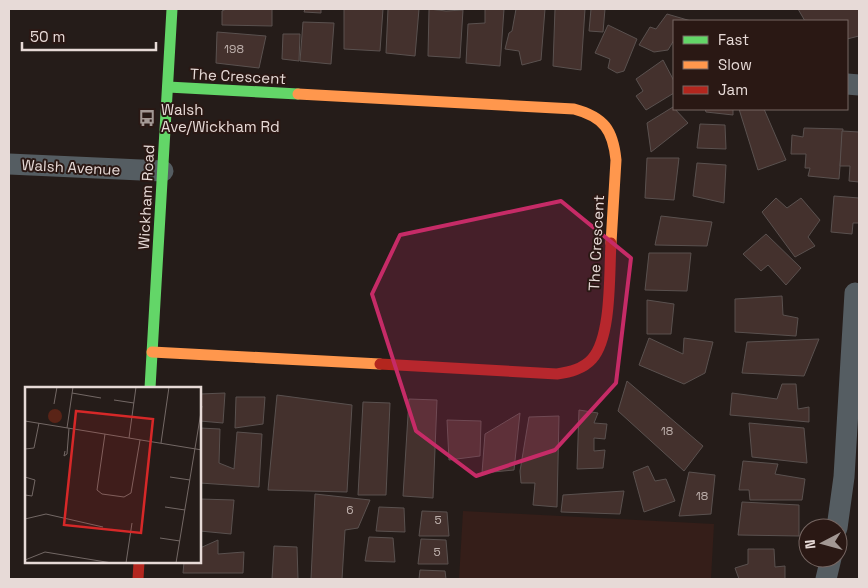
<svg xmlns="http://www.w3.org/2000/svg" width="868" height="588" font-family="'Space Grotesk',sans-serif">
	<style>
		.built { fill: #351e19 }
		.building { fill: #44312d; stroke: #5a514f }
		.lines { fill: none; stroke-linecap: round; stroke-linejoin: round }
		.street { stroke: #555d62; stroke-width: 21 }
		.fast { stroke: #63d668; stroke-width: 11 }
		.slow { stroke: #ff974d; stroke-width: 11 }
		.jam { stroke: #b3261e; stroke-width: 11 }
		.marked { fill: #c62b67; fill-opacity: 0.2; stroke: #c62b67; stroke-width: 4; stroke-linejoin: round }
		.labels { text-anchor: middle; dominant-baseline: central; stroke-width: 4; stroke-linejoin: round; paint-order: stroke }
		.number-label { font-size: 12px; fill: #beb0ac }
		.street-label { font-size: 15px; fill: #e7dad7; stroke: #2a1814 }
		.poi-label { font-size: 15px; fill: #e7dad7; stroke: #2a1814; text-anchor: start }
		.inset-road { fill: none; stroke: #736865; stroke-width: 1 }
		.view { fill: #d62828; fill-opacity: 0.15; stroke: #d62828; stroke-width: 2.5 }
		.inset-edge { fill: none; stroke: #e7dad7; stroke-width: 2.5 }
	</style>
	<rect width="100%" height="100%" fill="#251c19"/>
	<path class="built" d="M463,511L714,524L711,579H459Z"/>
	<g class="building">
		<path d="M226,9H272V26L222,25V11Z"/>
		<path d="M305,9H321V13L304,12Z"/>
		<path d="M344,9H383L380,51L344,49Z"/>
		<path d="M388,9H419L415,56L386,53Z"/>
		<path d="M429,9L446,11L463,10L460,58L428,56Z"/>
		<path d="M485,9H504L500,66L466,63L468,24L485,23Z"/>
		<path d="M516,9H545L541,60L522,65L519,51L505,49L509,33L512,31Z"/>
		<path d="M555,9H585L581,70L553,66Z"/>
		<path d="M591,9H605L603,32L589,31Z"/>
		<path d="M798,9H859V36L847,39V21H805Z"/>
		<path d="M667,14L691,21H674V40L668,50L654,52L639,45L650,27L656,29Z"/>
		<path d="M303,22L334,23L331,64L300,61Z"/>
		<path d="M608,25L637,39L624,71L617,73L608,68L610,59L595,53Z"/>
		<path d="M217,32L266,36L259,68L216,63Z"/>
		<path d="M283,34H300L299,61L282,59Z"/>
		<path d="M663,60L674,81V93L646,110L636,96L643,91L636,79Z"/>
		<path d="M673,107L688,123L651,152L647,123Z"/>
		<path d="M705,109H733V115L706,112Z"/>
		<path d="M739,109H764L786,160L758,170Z"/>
		<path d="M700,124L725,125L726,149L697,148Z"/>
		<path d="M804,128L843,129L839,179L808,176L810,168H805L806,154H791L792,135L803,137Z"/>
		<path d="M842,131L859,132V182L849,181L850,166H840Z"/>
		<path d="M647,158H679L674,200L645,198Z"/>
		<path d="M697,163L726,165L724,203L693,196Z"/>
		<path d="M834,196L859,198V223H853L852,234L831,232Z"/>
		<path d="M776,198L787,208L801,198L820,220L808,237L815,246L795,257L762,212Z"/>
		<path d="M661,216L712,222L707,246L655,245Z"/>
		<path d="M766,234L801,268L786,285L768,265L761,271L743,254Z"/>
		<path d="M649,253H691L687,291L645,290Z"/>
		<path d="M782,296L783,315L798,318L796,336L735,332V299Z"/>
		<path d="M647,300L674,304L671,334H647Z"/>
		<path d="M649,338L683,354L684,338L713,342L705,373L684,384L639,365Z"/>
		<path d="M819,339L804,376L742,373L747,342Z"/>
		<path d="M627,381L703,446L684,471L618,411Z"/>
		<path d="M782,384H796L798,409L809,407V422L730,415L732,393L777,399Z"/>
		<path d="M225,393L223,423L200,421V394Z"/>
		<path d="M277,395L352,405L347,492L268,490Z"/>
		<path d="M236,397H265L263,424L235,428Z"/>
		<path d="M409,399L437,400L433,498L403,496Z"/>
		<path d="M363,402L390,403L386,495H358Z"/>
		<path d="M579,410L598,413L594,423L607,424L605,439L594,438V451L605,450L603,468L577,469Z"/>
		<path d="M520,413L514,470L482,473L485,434Z"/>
		<path d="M559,416L557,507L533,505L535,483H521L520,471L529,417Z"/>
		<path d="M447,420L481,421L480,456L449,460Z"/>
		<path d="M749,423L804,428L807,463L752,457Z"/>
		<path d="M200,428L220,429L219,463L234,469L237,432L262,434L259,487L200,483Z"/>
		<path d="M743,461L778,464L775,474L805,479L802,500H750L749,490H739Z"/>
		<path d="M648,466L655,481L666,479L675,501L644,512L633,472Z"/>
		<path d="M689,472L715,475L711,514L679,516Z"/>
		<path d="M624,491L620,514L561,512L563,495Z"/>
		<path d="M315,494L370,500L358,528L345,530L342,579H311Z"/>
		<path d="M200,499L234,500L231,534L200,531Z"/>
		<path d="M742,502L799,505V536L738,535Z"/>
		<path d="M379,507L404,508L405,532L376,531Z"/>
		<path d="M422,511L447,512L449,536H419Z"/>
		<path d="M369,537L393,538L395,562L365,561Z"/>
		<path d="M421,539L446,540L448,564H418Z"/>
		<path d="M218,540V554L244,552L243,573H183L184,562H200V548Z"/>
		<path d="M274,546L297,547L298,579H272Z"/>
		<path d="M748,549H774L775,567L785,566V579H739L735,568L748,564Z"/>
		<path d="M420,570L445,571L446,579H419Z"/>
	</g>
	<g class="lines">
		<g class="street">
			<path d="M847,84L859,85"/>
			<path d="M9,164L163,171"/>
			<path d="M837,528L844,477L855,293"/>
			<path d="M826,579L831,558"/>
		</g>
		<g class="fast">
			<path d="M168,87L298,94"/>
			<path d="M150,388L172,9"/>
		</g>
		<g class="slow">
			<path d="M298,94L574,109C604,117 613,130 616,160L611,243"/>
			<path d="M152,352L380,364"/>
		</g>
		<g class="jam">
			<path d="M380,364L557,374C570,372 583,369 592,359C612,337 609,273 611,243"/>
			<path d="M138,579L139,562"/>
		</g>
	</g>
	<path class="marked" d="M561,201L631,258L616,383L555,450L476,476L416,431L372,294L400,235Z"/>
	<defs>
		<g id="bus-bare" transform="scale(1.35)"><path d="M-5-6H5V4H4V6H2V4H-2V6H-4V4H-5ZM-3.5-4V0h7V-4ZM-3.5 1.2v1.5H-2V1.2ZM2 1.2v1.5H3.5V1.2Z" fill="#a39894" stroke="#2a1814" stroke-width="2.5" paint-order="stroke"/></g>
	</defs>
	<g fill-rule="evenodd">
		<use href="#bus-bare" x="147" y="118"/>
	</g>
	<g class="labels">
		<g class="number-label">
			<text x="234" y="49">198</text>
			<text x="667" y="431">18</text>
			<text x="702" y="496">18</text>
			<text x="350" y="510">6</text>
			<text x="438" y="520">5</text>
			<text x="437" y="552">5</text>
		</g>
		<g class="street-label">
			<text transform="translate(238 76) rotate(3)">The Crescent</text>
			<text transform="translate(71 167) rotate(3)">Walsh Avenue</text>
			<text transform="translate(146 197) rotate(-87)">Wickham Road</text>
			<text transform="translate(596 243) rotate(-87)">The Crescent</text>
		</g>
		<g class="poi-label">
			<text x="161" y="109">Walsh<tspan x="161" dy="17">Ave/Wickham Rd</tspan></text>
		</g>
	</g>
	<g transform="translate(25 387)">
		<rect width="176" height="176" fill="#251c19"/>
		<path d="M23 29a7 7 0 1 1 14 0a7 7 0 1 1-14 0Z" fill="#5a2417"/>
		<path class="inset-road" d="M47,6L76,11M89,13L109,16M29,17L32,0M0,34L177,63M42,41L48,0M80,47L72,103L77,107L99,110L106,106L115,53M104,51L111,0M136,56L144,0M0,62L9,61L14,36M40,64L39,69L42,67L44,41M0,90L10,93L7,109L0,108M145,90L165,93M140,120L160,123M0,132L21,127L78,140M135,151L155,154M0,173L20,165L87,176M101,176L107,136M151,176L177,19"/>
		<path class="view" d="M51,24L128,32L116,146L39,138Z"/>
		<rect width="176" height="176" class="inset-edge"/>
	</g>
	<rect width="868" height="588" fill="none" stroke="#e7dad7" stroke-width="20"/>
	<rect x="673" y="20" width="175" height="90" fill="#2a1814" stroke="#766662"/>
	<rect x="683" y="36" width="25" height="8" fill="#63d668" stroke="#766662"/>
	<text x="718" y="45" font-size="15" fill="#e7dad7">Fast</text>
	<rect x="683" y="61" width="25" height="8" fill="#ff974d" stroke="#766662"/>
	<text x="718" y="70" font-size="15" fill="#e7dad7">Slow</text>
	<rect x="683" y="86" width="25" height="8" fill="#b3261e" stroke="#766662"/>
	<text x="718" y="95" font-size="15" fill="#e7dad7">Jam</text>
	<g transform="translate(823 543) rotate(264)"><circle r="24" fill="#2a1814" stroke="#766662"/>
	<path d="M0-4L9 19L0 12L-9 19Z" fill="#a39894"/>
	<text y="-8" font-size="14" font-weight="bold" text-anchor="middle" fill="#e7dad7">N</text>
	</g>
	<path d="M22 42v8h134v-8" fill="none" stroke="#e7dad7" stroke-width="2.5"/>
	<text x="30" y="42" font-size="15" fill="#e7dad7" stroke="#2a1814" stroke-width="4" paint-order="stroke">50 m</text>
</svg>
